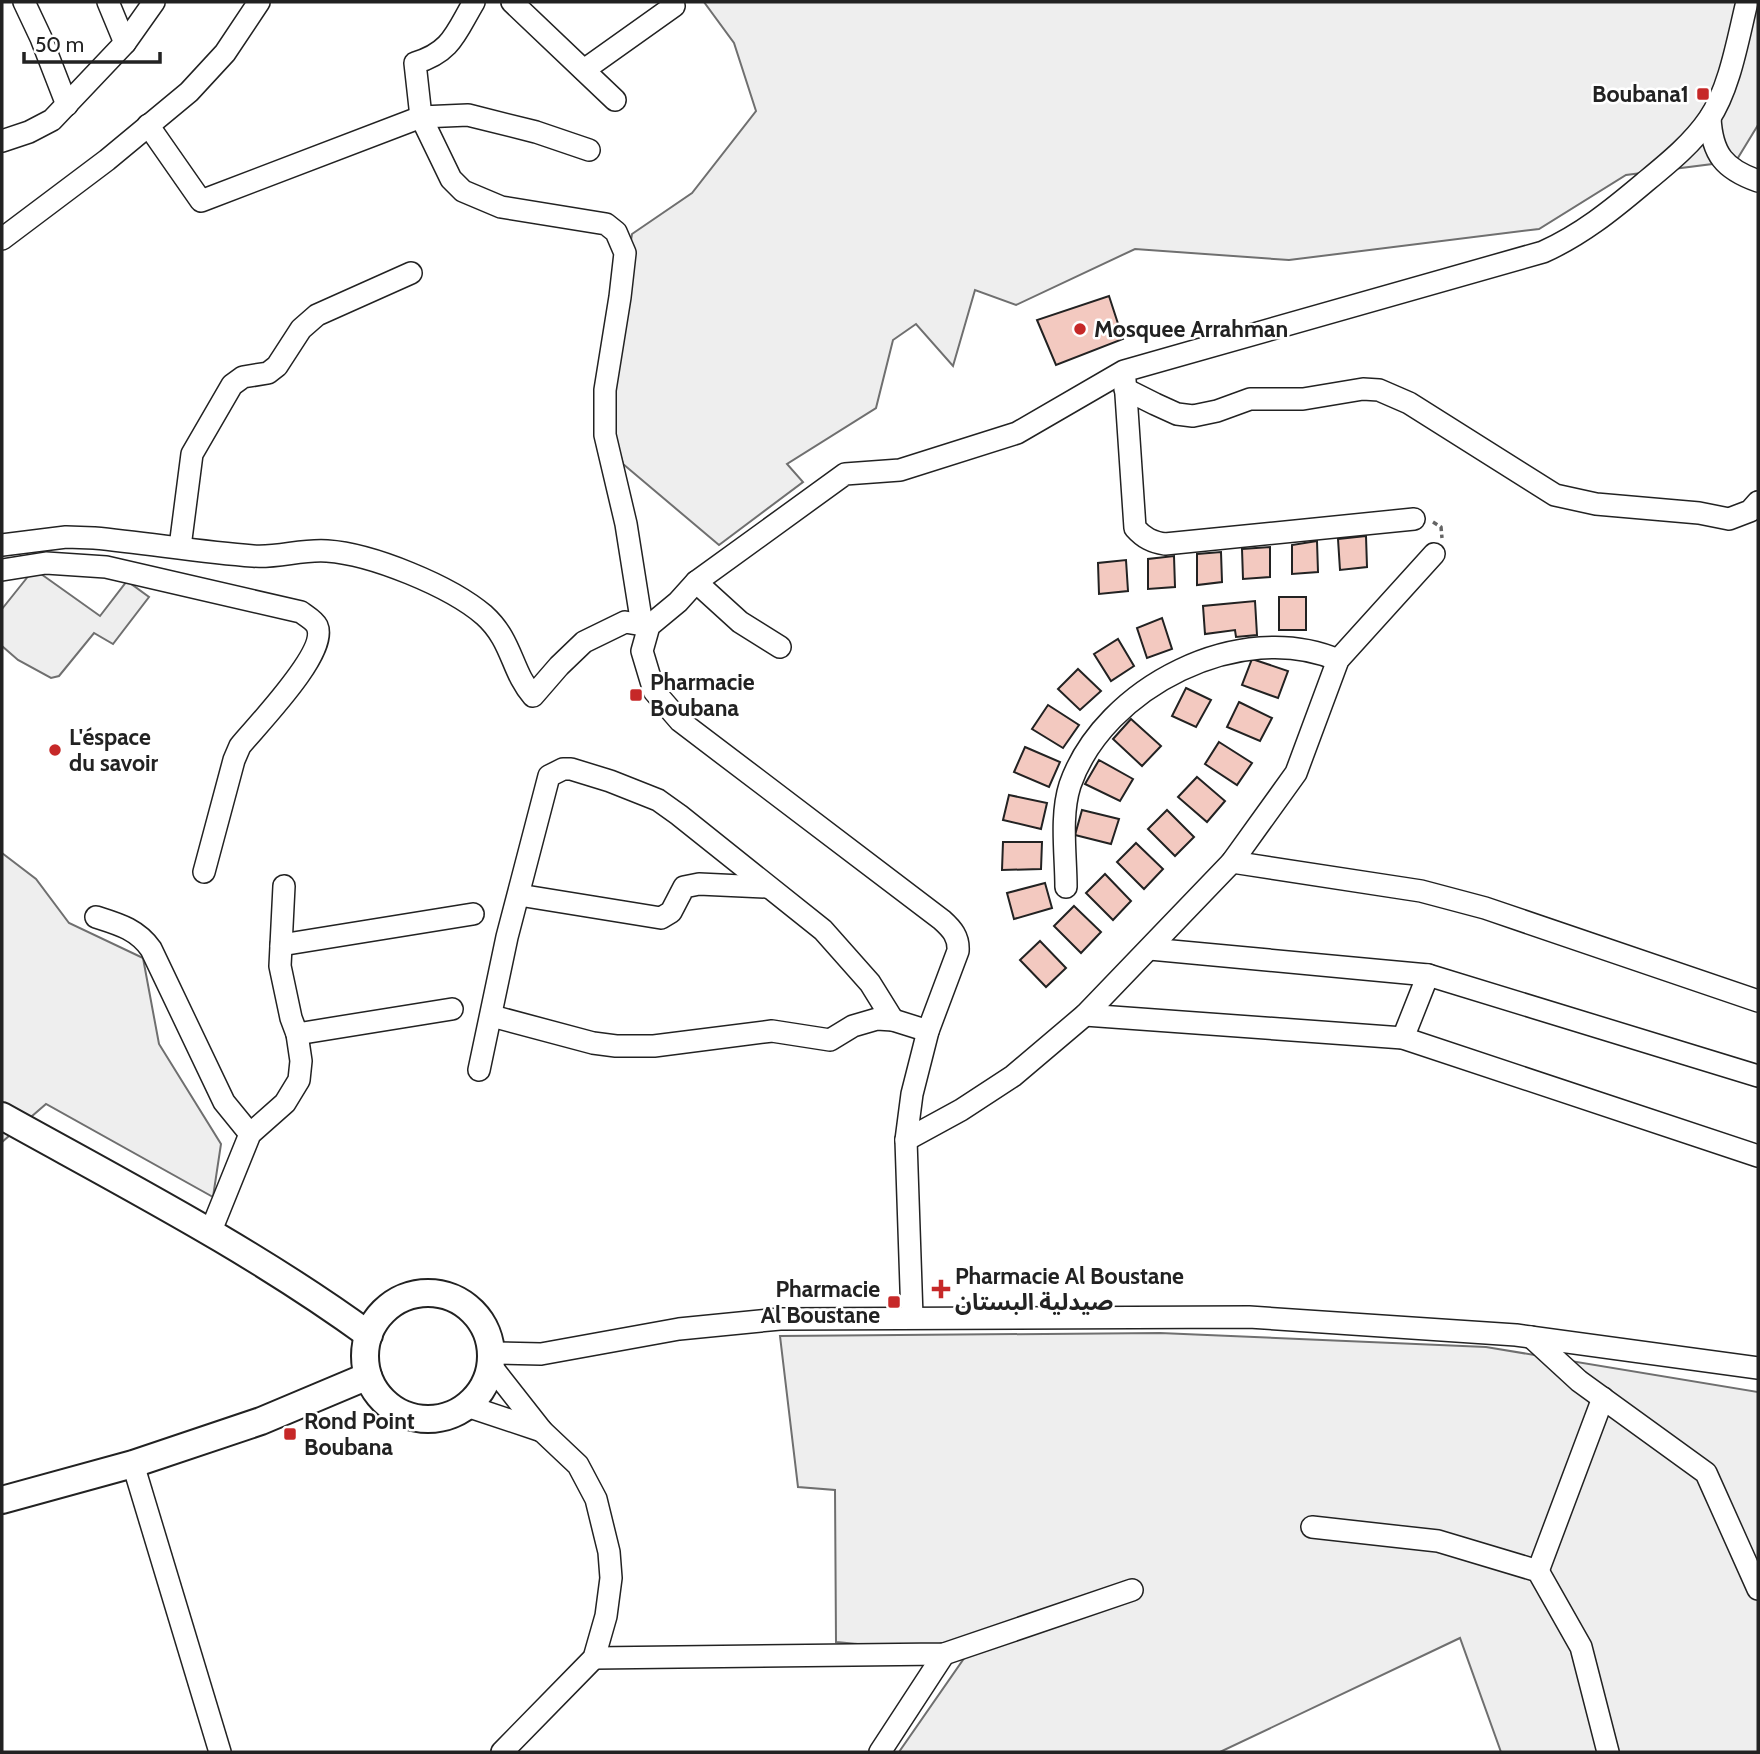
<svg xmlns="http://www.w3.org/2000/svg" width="1760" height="1754" font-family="Cabin,'Noto Sans Arabic',sans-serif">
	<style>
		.green { fill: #eee; stroke: #6f6f6f; stroke-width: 2 }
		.building { fill: #f3c9c0; stroke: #222; stroke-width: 2 }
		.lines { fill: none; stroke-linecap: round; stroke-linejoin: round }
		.minor-casing { stroke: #222; stroke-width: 24 }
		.major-casing { stroke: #222; stroke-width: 30 }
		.path { stroke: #646464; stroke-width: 3.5; stroke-dasharray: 5 3.5; stroke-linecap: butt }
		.minor { stroke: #fff; stroke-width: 21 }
		.major { stroke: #fff; stroke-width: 26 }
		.poi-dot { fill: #c62828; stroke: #fff; stroke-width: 2.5 }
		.labels { text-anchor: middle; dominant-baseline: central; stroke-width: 5; stroke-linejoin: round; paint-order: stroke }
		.poi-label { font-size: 23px; font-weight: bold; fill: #222; stroke: #fff; text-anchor: start }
	</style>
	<rect width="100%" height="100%" fill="#fff"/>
	<g class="green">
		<path d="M704,2H1758V125L1736,161L1626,175L1539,229L1289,260L1135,249L1016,305L975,290L953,366L916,324L893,340L876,408L787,464L803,482L719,545L623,464L605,401L632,234L692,193L756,111L734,43Z"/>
		<path d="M34,569L100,616L127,581L149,597L113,644L94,633L59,676L51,678L18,660L2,646V609Z"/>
		<path d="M2,853L36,879L69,923L143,958L159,1044L221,1144L213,1197L46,1104L2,1142Z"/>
		<path d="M1160,1333L1486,1347L1758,1392V1752H1501L1460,1638L1220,1752H899L967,1654L836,1642L835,1490L798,1487L780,1336Z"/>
	</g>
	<g class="building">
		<path d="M1109,296L1123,339L1056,365L1037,320Z"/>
		<path d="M1366,536L1367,567L1340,570L1338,539Z"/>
		<path d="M1317,541L1318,572L1292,574V545Z"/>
		<path d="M1270,547V577L1243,579L1242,549Z"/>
		<path d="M1221,552L1222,582L1197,585V554Z"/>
		<path d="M1174,556L1175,587L1148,589V559Z"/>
		<path d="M1126,560L1128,591L1099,594L1098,563Z"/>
		<rect x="1279" y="597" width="27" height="33"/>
		<path d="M1255,601L1257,635L1236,637L1235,630L1205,634L1203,606Z"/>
		<path d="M1162,618L1172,649L1147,658L1137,628Z"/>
		<path d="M1118,639L1134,666L1111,681L1094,654Z"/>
		<path d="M1252,659L1288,671L1278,698L1242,685Z"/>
		<path d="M1078,669L1101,691L1080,710L1058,689Z"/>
		<path d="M1186,688L1211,700L1196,727L1172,716Z"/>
		<path d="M1239,702L1272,718L1260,741L1227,727Z"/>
		<path d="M1048,705L1079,725L1063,748L1032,729Z"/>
		<path d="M1131,719L1161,746L1142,766L1113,739Z"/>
		<path d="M1219,742L1252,763L1237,785L1205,764Z"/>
		<path d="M1025,747L1060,762L1049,787L1014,772Z"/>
		<path d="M1099,760L1133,779L1120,801L1085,784Z"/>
		<path d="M1197,777L1225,801L1207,822L1178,797Z"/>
		<path d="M1009,795L1047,803L1041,829L1003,820Z"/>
		<path d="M1082,810L1119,819L1111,844L1075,835Z"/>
		<path d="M1167,810L1194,837L1175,856L1148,829Z"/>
		<path d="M1003,842H1042L1041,869L1002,870Z"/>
		<path d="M1136,843L1163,869L1144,889L1117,862Z"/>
		<path d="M1105,874L1131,901L1113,920L1086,893Z"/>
		<path d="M1045,883L1052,908L1014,919L1007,893Z"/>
		<path d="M1074,906L1101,932L1081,953L1054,926Z"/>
		<path d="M1040,941L1066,968L1046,987L1020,960Z"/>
	</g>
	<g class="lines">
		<g class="minor-casing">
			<g id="minor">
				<path d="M24,2L41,38L67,105"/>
				<path d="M108,2L125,43"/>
				<path d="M474,2C456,32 452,52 415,63L421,117L451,179L463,191L501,207L606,224L616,232L625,253L620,297L605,390V435L626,524L642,625"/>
				<path d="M512,2L615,100"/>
				<path d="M584,70L674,6"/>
				<path d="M1710,118C1712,154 1724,169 1758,181"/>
				<path d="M148,125L201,201L421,117L468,115L536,132L589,150"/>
				<path d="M2,141L29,132L52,120L125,43L154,2"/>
				<path d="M2,239L107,160L189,92L225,53L259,2"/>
				<path d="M1125,380L1135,528C1144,538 1152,542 1165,544L1414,519"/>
				<path d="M1125,389L1155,404L1177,414L1193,416L1217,411L1250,399H1303L1363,389L1379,390L1409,403L1555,495L1596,504L1699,513L1729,519L1750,511L1758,502"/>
				<path d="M2,545L66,537L94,538C147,543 200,552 253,556C278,558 302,549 327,551C372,554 450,586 484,615C513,641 511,671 533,696L559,666L584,642L625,622L649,626"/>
				<path d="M180,547L192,454L232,385L243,377L268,373L277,366L301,329L317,315L411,273"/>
				<path d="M2,570L46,563L106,567L301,612C306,616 314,620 317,626C329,652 257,725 240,746L234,760L204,872"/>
				<path d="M696,582L740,622L780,647"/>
				<path d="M1232,862L1421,891L1485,908L1758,1001"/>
				<path d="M1066,887C1066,855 1060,816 1070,785C1104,687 1241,618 1338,660"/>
				<path d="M519,895L661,918L671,912L684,887L699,884L766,887"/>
				<path d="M96,917C118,924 137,929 151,949L224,1102L250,1134"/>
				<path d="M281,945L473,914"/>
				<path d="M1150,949L1428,975L1758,1076"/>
				<path d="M1085,1015L1403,1038L1758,1156"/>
				<path d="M492,1016L593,1043L616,1046H654L772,1031L830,1040L853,1026L877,1019L893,1020L928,1031"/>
				<path d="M297,1034L452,1009"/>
				<path d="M1403,1038L1428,975"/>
				<path d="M479,1070L507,937L549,776L563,769H571L610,781L658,800L679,815L823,930L870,983L893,1020"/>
				<path d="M906,1140L961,1110L1013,1076L1085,1015L1232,862L1296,773L1338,660L1434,554"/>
				<path d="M210,1233L250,1134L285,1103L299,1080L301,1061L297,1034L291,1018L280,966L284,886"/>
				<path d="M912,1317L906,1140L912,1094L928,1031L958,951C959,937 952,929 942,920L680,721L654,691L642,651L649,626L678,602L696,582L845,474L900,470L1017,433L1124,371L1543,252C1581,235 1612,210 1644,183C1667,164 1692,144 1709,119C1730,88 1738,38 1747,2"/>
				<path d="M1531,1337L1579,1381L1706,1473L1758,1589"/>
				<path d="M492,1353L541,1354L679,1329L780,1319L1249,1317L1516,1335L1758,1368"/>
				<path d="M491,1366L542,1431L578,1465L596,1499L609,1552L611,1578L606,1616L594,1658L502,1752"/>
				<path d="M467,1406L542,1431"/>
				<path d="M133,1464L220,1752"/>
				<path d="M1312,1527L1438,1541L1538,1571L1581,1647L1608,1752"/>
				<path d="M1538,1571L1603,1398"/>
				<path d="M594,1658L944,1654L1132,1590"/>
				<path d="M880,1752L944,1654"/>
			</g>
		</g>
		<g class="major-casing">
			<g id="major">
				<path d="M2,1116C126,1185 254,1251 369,1335"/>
				<circle cx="428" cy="1356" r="63"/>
				<path d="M2,1500L133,1464L261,1421L368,1376"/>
			</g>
		</g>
		<path class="path" d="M1433,522L1441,527L1442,538"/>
		<use href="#minor" class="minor"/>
		<use href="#major" class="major"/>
	</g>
	<g class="poi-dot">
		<rect x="1696" y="87" width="14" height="14" rx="3.5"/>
		<circle cx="1080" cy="329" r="7"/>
		<rect x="629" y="688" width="14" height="14" rx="3.5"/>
		<circle cx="55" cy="750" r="7"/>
		<path d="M937.5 1278.5h7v7h7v7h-7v7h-7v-7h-7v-7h7z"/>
		<rect x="887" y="1295" width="14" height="14" rx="3.5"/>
		<rect x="283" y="1427" width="14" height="14" rx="3.5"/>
	</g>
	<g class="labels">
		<g class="poi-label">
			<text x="1689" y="94" text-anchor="end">Boubana1</text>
			<text x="1094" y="329">Mosquee Arrahman</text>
			<text x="650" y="682">Pharmacie<tspan x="650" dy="26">Boubana</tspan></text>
			<text x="69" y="737">L'éspace<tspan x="69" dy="26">du savoir</tspan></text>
			<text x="955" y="1276">Pharmacie Al Boustane<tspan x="955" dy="26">صيدلية البستان</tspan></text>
			<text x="880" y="1289" text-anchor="end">Pharmacie<tspan x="880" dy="26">Al Boustane</tspan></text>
			<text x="304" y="1421">Rond Point<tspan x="304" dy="26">Boubana</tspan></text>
		</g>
	</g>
	<rect width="1760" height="1754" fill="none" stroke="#222222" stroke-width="7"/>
	<path d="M24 52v10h136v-10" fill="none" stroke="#222222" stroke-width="3.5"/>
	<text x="35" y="52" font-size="21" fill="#222222" stroke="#ffffff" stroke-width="5" paint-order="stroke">50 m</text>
</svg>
